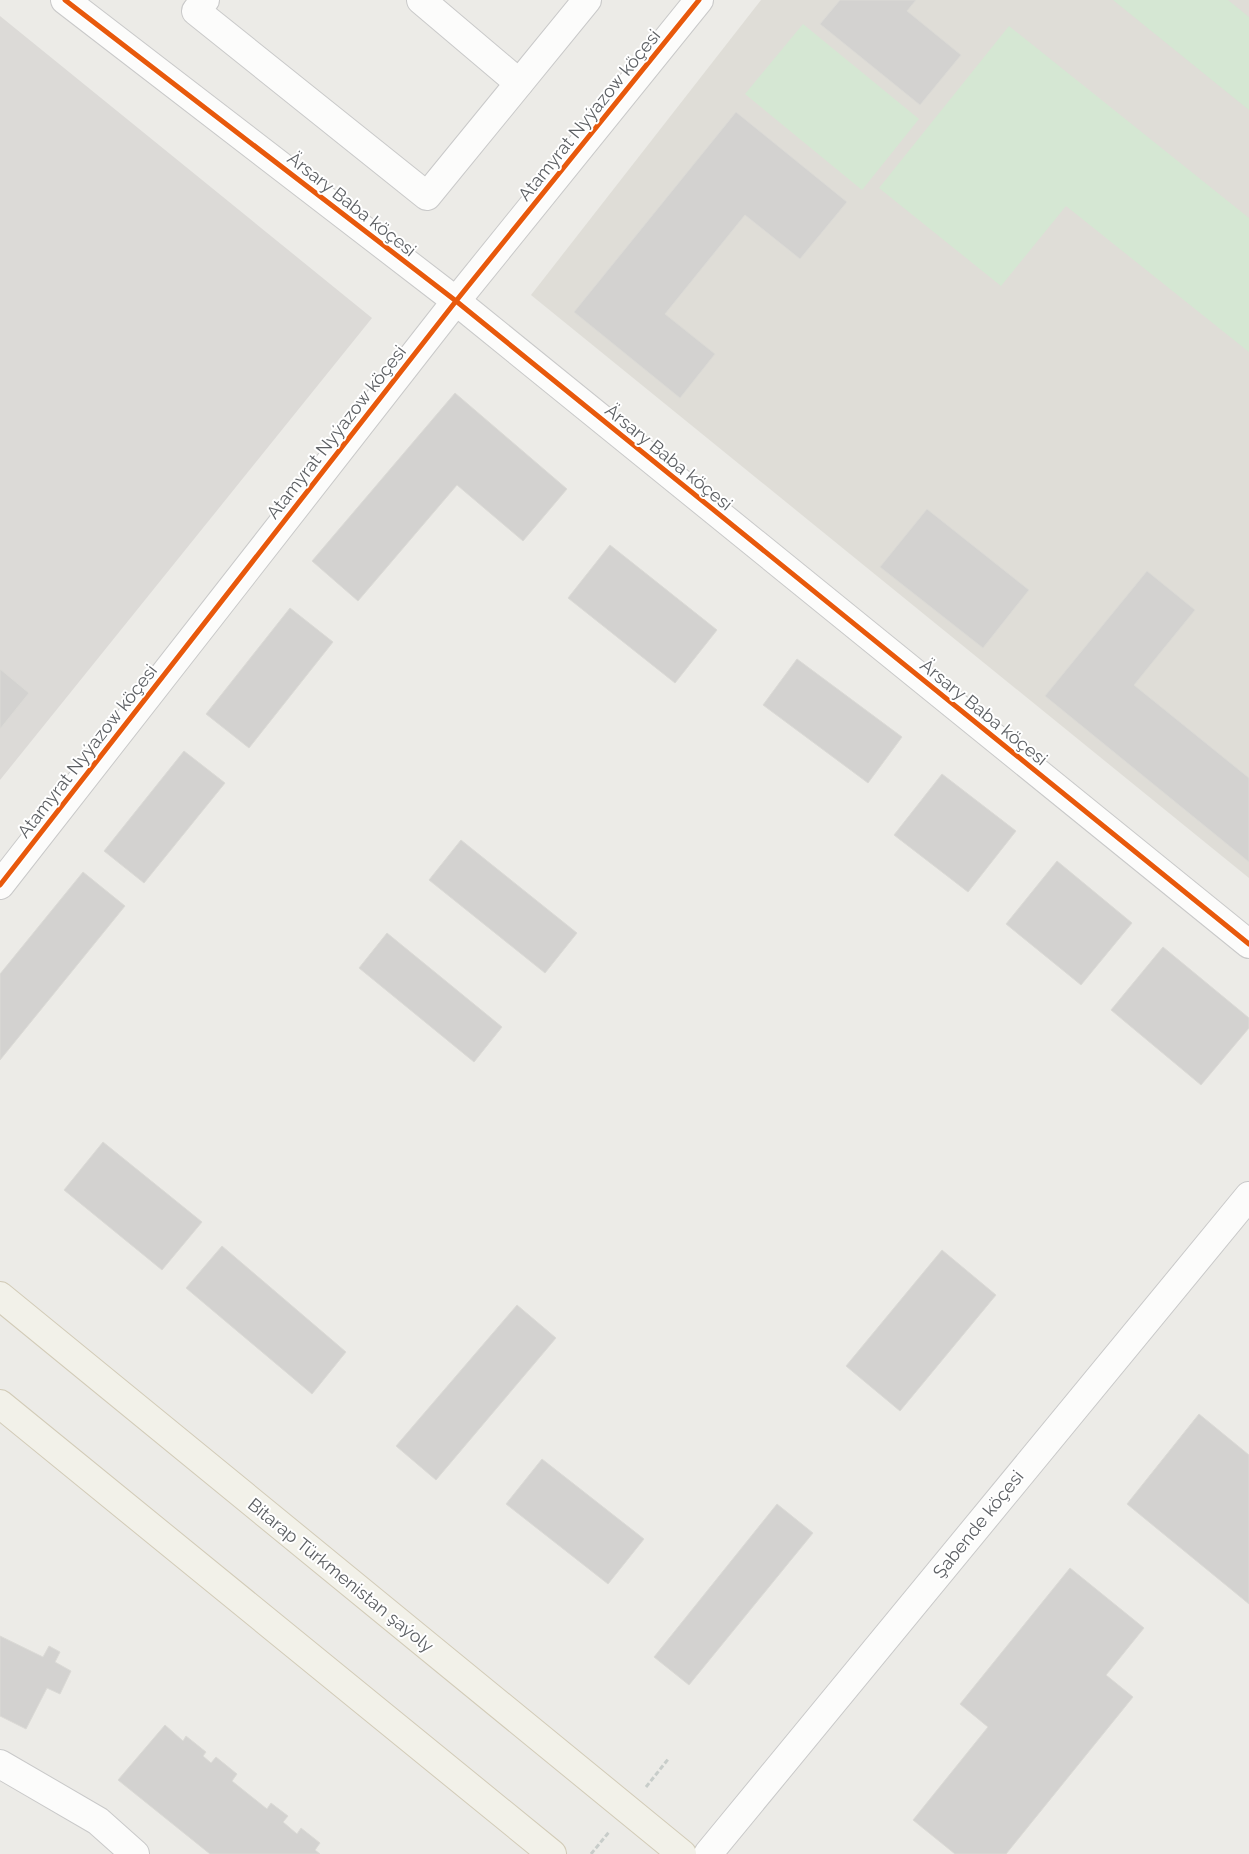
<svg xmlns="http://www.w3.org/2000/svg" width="1249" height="1854" font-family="Raleway,sans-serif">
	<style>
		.industrial { fill: #dcdad7 }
		.education { fill: #dfddd7 }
		.green { fill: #d5e7d3 }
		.building { fill: #d3d2d0; stroke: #dbdad6 }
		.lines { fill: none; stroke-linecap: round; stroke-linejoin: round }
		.minor-casing { stroke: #c9c9c9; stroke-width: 30 }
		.major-casing { stroke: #d2cbb7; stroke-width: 30 }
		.path { stroke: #c8cdca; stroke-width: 3; stroke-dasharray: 5 2.5; stroke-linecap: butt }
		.minor { stroke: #fcfcfb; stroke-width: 28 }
		.major { stroke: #f2f1e9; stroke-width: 28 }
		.cycleway-casing { stroke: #fff; stroke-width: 8 }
		.cycleway { stroke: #e8590c; stroke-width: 5 }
		.labels { text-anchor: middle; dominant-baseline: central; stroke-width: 4; stroke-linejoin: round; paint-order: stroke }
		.street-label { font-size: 18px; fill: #5d6064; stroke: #fff }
	</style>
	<rect width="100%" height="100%" fill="#ecebe7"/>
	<path class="industrial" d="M0,16L372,318L0,780Z"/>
	<path class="education" d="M761,0H1249V878L531,295Z"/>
	<g class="green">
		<path d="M1113,0H1228L1249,17V110Z"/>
		<path d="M803,24L919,119L862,190L745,94Z"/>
		<path d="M1009,26L1249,218V352L1066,206L1001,286L879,188Z"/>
	</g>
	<g class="building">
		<path d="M840,0H916L907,11L961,55L920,105L820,24Z"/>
		<path d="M736,112L847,202L800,259L745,215L665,314L715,354L680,398L574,312Z"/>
		<path d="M455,393L567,489L523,541L457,485L358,601L312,561Z"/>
		<path d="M927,509L1029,590L983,648L880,567Z"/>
		<path d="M610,545L717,630L675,683L568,598Z"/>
		<path d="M1147,571L1195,610L1134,685L1249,778V862L1045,696Z"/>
		<path d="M290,608L333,642L249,748L206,714Z"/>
		<path d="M797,659L902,737L868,783L763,705Z"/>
		<path d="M0,669L29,693L0,729Z"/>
		<path d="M184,751L225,783L144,883L104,851Z"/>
		<path d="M942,774L1016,831L968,892L894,835Z"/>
		<path d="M461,840L577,933L545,973L429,880Z"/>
		<path d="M1057,861L1132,923L1081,985L1006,924Z"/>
		<path d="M83,872L125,906L0,1060V974Z"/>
		<path d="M387,933L502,1027L474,1062L359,968Z"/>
		<path d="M1163,947L1249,1018V1028L1201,1085L1111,1010Z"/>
		<path d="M103,1142L202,1222L162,1270L64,1190Z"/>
		<path d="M222,1246L346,1352L312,1394L186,1288Z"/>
		<path d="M942,1250L996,1295L900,1411L846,1366Z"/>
		<path d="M517,1305L556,1338L436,1480L396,1446Z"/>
		<path d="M1199,1414L1249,1455V1604L1127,1504Z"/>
		<path d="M542,1459L644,1539L608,1584L506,1504Z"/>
		<path d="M777,1504L813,1533L689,1685L654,1657Z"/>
		<path d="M1070,1568L1144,1628L1106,1675L1133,1697L1006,1854H955L913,1820L988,1727L960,1704Z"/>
		<path d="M0,1636L43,1657L49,1646L60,1652L55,1662L71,1671L60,1694L47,1688L26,1729L0,1716Z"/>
		<path d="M165,1725L183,1741L186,1736L206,1752L203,1756L211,1763L216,1757L237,1774L232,1781L267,1809L271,1803L288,1816L283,1822L297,1834L301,1828L320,1843L315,1850L320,1854H210L118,1780Z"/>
	</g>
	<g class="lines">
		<g class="minor-casing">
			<g id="minor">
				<path d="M65,0L456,301L1249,944"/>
				<path d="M205,0L196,11L427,196L587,0"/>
				<path d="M421,0L519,83"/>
				<path d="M0,885L456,301L699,0"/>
				<path d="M0,1764L98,1821L135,1854"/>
				<path d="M708,1854L1249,1196"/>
			</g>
		</g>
		<g class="major-casing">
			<g id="major">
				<path d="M0,1296L682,1854"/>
				<path d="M0,1404L552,1854"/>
			</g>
		</g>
		<g class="path">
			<path d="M646,1787L669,1758"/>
			<path d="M591,1854L609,1832"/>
		</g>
		<use href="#minor" class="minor"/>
		<use href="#major" class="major"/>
		<g class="cycleway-casing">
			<g id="cycleway">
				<path d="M65,0L456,301L1249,944"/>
				<path d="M0,885L456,301L699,0"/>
			</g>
		</g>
		<use href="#cycleway" class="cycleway"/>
	</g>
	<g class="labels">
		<g class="street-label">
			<text transform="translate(589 115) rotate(-51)">Atamyrat Nyýazow köçesi</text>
			<text transform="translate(352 204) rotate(38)">Ärsary Baba köçesi</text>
			<text transform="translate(336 432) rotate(-52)">Atamyrat Nyýazow köçesi</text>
			<text transform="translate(669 457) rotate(39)">Ärsary Baba köçesi</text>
			<text transform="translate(984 712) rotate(39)">Ärsary Baba köçesi</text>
			<text transform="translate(87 751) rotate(-52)">Atamyrat Nyýazow köçesi</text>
			<text transform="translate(978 1524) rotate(-51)">Şabende köçesi</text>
			<text transform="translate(341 1575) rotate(39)">Bitarap Türkmenistan şaýoly</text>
		</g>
	</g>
</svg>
